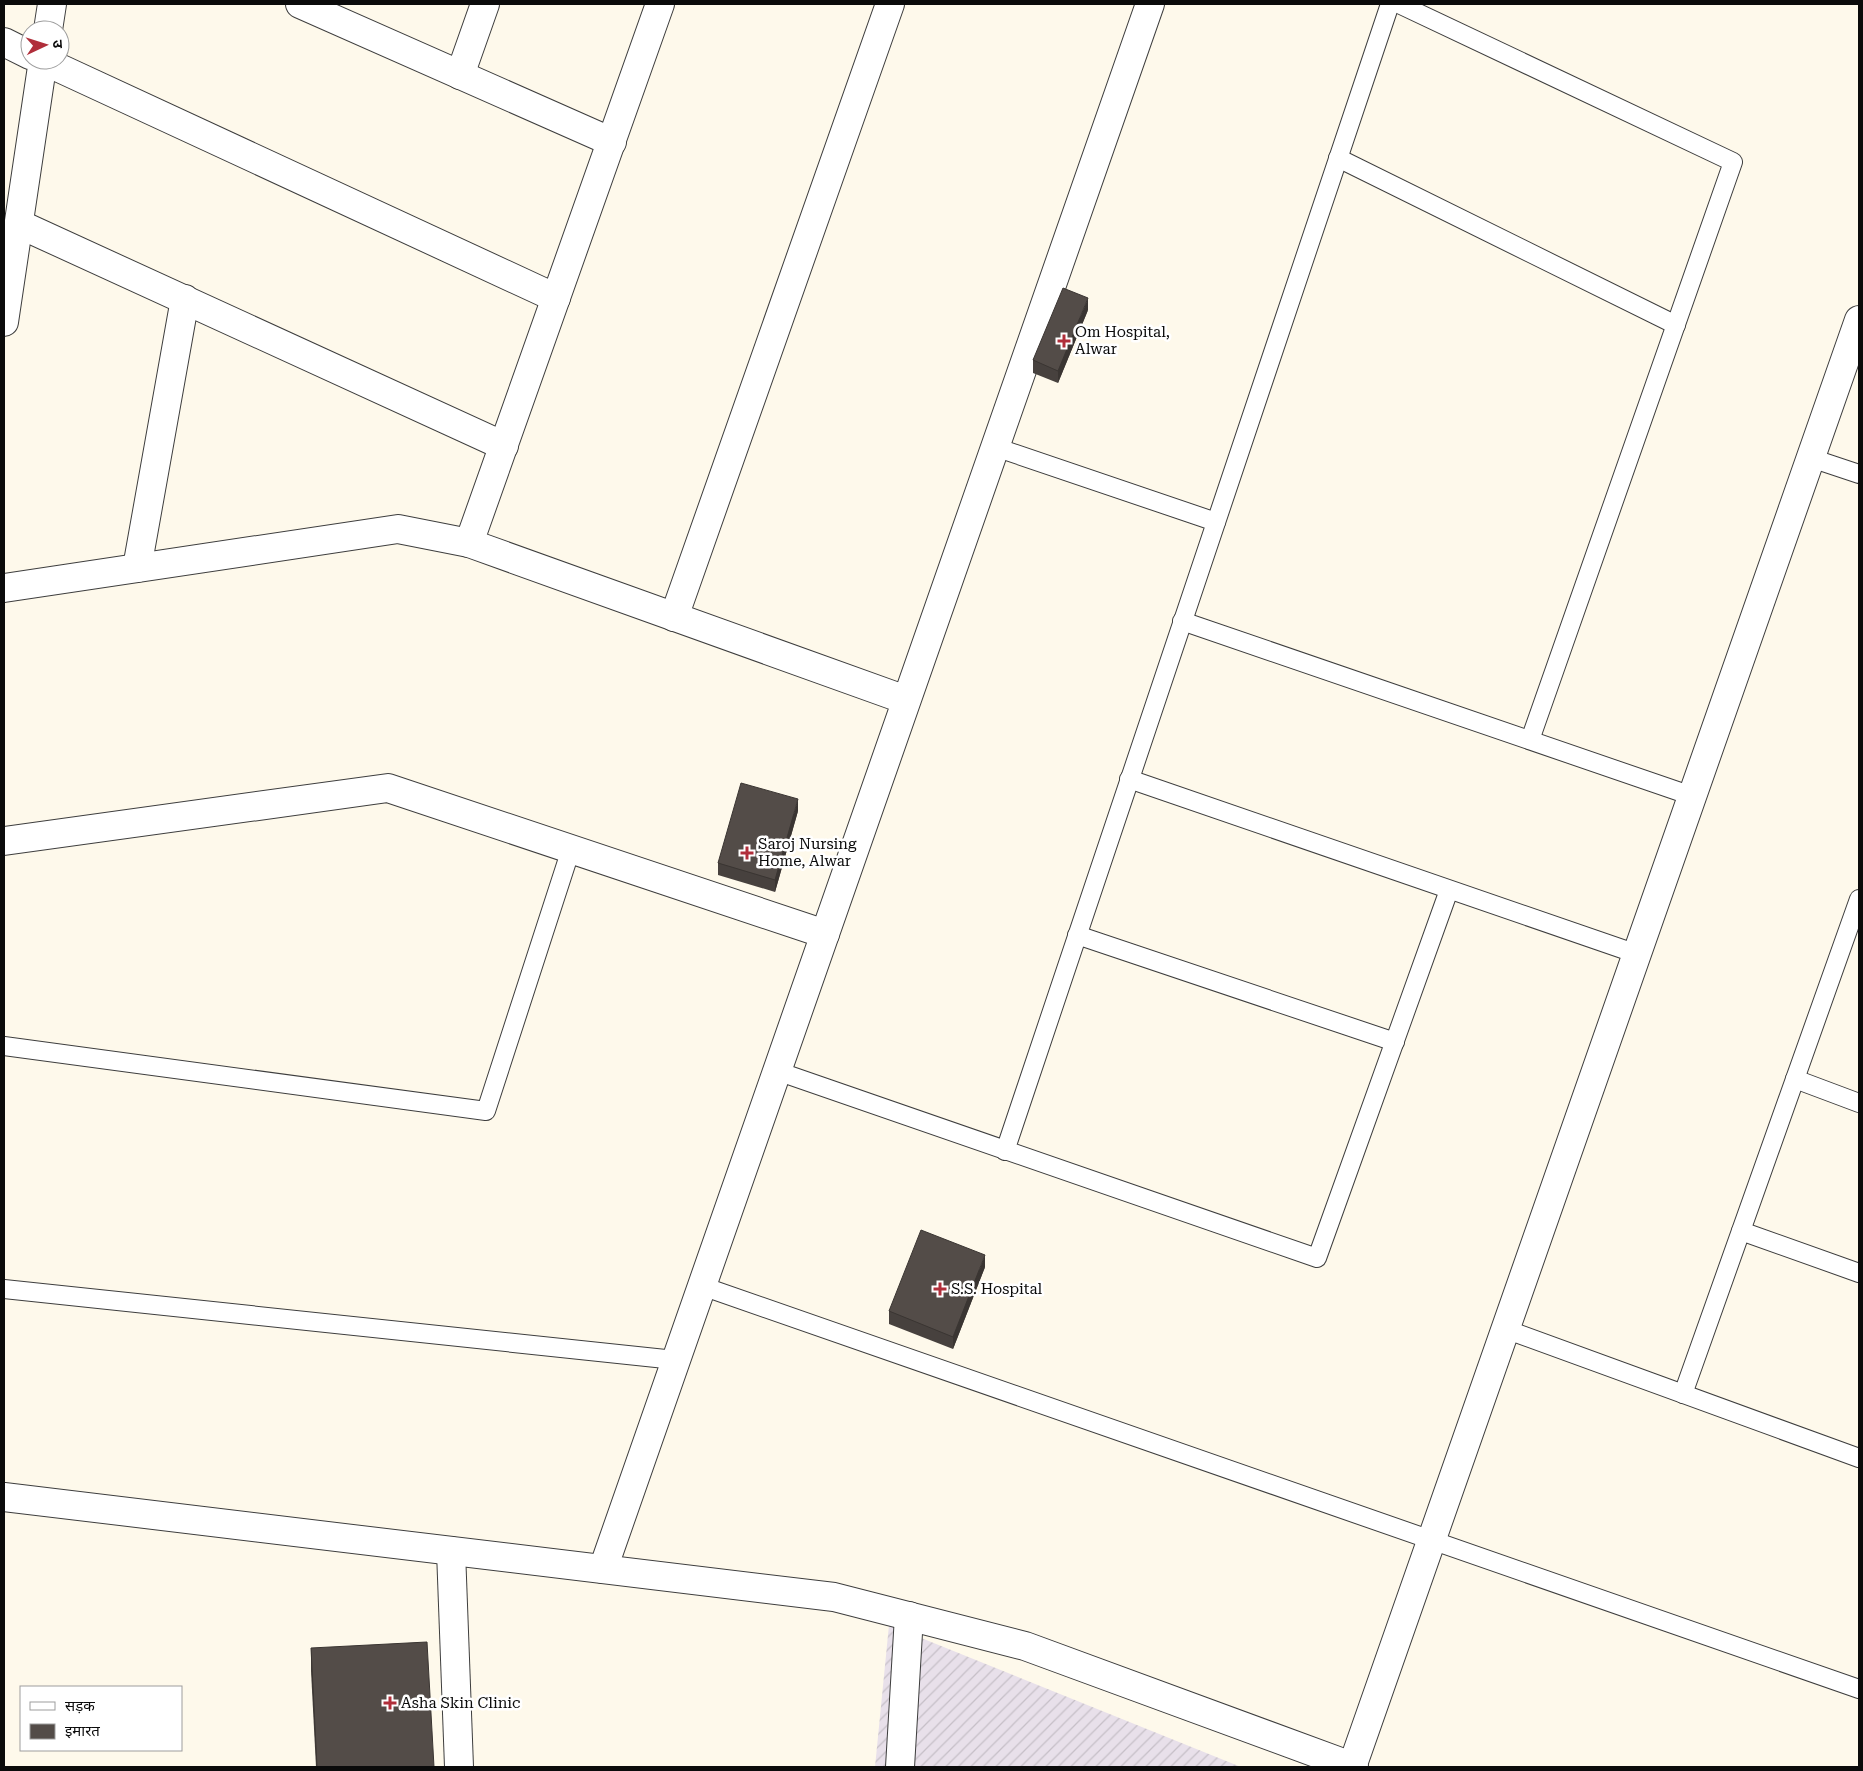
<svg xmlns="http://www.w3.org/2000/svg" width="1863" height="1771" font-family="'Roboto Serif','Noto Sans Devanagari',serif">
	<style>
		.industrial { fill: url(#industrial-furrows) }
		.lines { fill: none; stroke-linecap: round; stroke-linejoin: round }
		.lane-casing { stroke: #3e3e3e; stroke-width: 20 }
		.street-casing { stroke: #3e3e3e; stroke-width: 30 }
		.lane { stroke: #fff; stroke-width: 18 }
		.street { stroke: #fff; stroke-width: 28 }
		.wall { fill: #47413e }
		.shaded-wall { fill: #3a3532 }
		.building { fill: #534c48; stroke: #3a3532 }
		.poi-dot { fill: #b02e3a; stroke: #fff; stroke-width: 2 }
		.labels { text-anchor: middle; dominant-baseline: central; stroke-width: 5; stroke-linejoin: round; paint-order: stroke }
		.poi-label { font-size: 15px; fill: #0b0b0b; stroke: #fff; text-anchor: start }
	</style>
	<defs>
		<pattern id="industrial-furrows" width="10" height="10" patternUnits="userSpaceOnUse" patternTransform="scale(1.25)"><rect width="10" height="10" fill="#e8e0ea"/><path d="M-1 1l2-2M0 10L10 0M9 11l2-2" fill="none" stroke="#c6bfc7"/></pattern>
	</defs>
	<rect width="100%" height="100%" fill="#fef9eb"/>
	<path class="industrial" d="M889,1625L1241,1767H875Z"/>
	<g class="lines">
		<g class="lane-casing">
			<g id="lane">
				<path d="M1399,4L1733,162L1530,740"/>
				<path d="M1338,158L1676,325"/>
				<path d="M995,447L1216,522"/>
				<path d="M1811,458L1859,474"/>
				<path d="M1182,621L1692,796"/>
				<path d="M1129,779L1637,954"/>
				<path d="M1077,935L1395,1042"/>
				<path d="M4,1046L486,1111L571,849"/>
				<path d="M777,1071L1317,1258L1449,890"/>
				<path d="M1795,1079L1859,1103"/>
				<path d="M1005,1151L1390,4"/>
				<path d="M1741,1231L1859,1273"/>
				<path d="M702,1286L1859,1689"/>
				<path d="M4,1289L675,1360"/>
				<path d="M1505,1329L1859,1458"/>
				<path d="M1683,1394L1859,899"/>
			</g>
		</g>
		<g class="street-casing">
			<g id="street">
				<path d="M300,4L612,142"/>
				<path d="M48,30L52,4"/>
				<path d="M4,42L30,55"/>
				<path d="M42,60L556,298"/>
				<path d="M460,75L485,4"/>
				<path d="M19,224L504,446"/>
				<path d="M4,322L43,60"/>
				<path d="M469,543L660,4"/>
				<path d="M137,568L185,299"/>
				<path d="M4,588L398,529L469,543L906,700"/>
				<path d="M674,617L890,4"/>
				<path d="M4,841L388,788L825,934"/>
				<path d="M4,1497L834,1597L1025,1646L1354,1767"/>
				<path d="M451,1551L459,1767"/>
				<path d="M603,1569L1150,4"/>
				<path d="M900,1767L909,1616"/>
				<path d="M1352,1767L1859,320"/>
			</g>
		</g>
		<use href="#lane" class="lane"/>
		<use href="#street" class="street"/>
	</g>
	<g class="wall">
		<path d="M1088,310L1058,383L1033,373V360Z"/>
		<path d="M798,811L775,892L718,875V863Z"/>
		<path d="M985,1267L953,1349L889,1324V1311Z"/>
		<path d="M311,1648L434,1767H316L311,1671Z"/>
	</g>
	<g class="shaded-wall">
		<path d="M1088,298V310L1058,383V371Z"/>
		<path d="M798,799V811L775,892V880Z"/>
		<path d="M985,1255V1267L953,1349V1337Z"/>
	</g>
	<g class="building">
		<path d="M1063,288L1088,298L1058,371L1033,360Z"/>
		<path d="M741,783L798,799L775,880L718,863Z"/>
		<path d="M921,1230L985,1255L953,1337L889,1311Z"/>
		<path d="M427,1642L434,1767H317L311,1648Z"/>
	</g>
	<g class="poi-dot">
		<path d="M1061.5 333.5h5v5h5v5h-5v5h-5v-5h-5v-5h5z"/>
		<path d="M744.5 845.5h5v5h5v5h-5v5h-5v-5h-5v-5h5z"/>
		<path d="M937.5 1281.5h5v5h5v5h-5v5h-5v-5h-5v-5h5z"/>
		<path d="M387.5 1695.5h5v5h5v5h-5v5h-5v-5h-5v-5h5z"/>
	</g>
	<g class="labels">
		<g class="poi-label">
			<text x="1075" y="332">Om Hospital,<tspan x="1075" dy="17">Alwar</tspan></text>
			<text x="758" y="844">Saroj Nursing<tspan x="758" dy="17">Home, Alwar</tspan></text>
			<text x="951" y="1289">S.S. Hospital</text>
			<text x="401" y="1703">Asha Skin Clinic</text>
		</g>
	</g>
	<rect width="1863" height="1771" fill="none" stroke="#0b0b0b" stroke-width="10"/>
	<rect x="20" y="1686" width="162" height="65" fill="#ffffff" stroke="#9d9d9d"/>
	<rect x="30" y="1702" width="25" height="8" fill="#ffffff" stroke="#9d9d9d"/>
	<text x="65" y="1711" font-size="15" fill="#0b0b0b">सड़क</text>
	<rect x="30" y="1724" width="25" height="15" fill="#534c48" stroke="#9d9d9d"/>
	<text x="65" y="1736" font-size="15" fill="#0b0b0b">इमारत</text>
	<g transform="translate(45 45) rotate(86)"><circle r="24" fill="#ffffff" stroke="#9d9d9d"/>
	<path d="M0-4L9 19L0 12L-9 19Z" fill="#b02e3a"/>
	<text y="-8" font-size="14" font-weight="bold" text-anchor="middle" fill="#0b0b0b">उ</text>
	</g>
</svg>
